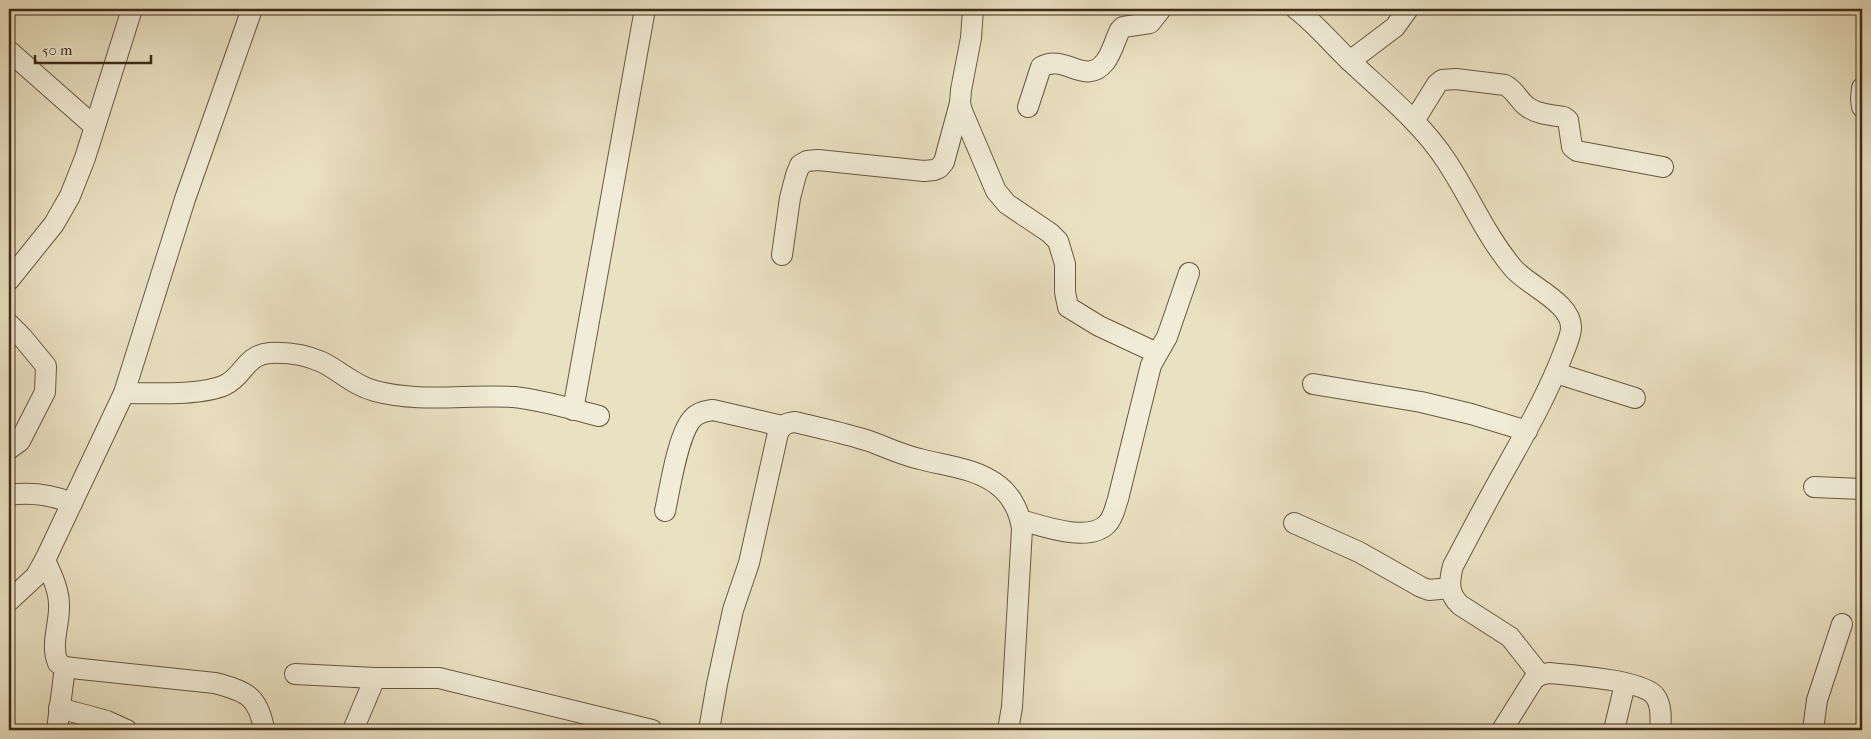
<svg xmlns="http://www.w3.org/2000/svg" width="1871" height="739" font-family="'IM FELL French Canon',serif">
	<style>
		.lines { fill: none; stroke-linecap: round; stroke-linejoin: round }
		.minor-casing { stroke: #695842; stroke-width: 22 }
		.minor { stroke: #f1ecd7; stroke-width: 20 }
	</style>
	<rect width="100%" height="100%" fill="#eae1c2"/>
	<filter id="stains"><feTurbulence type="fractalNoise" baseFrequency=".004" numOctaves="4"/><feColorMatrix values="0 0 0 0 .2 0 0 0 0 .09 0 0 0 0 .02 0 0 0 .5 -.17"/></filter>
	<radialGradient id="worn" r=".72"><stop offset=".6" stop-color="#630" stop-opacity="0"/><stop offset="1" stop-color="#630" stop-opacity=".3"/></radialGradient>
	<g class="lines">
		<g class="minor-casing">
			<g id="minor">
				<path d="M973,9L971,38L961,90L960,103L962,111L996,191L1007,204L1050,233L1058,241L1065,264V292L1068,307L1099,326L1157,353"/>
				<path d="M1296,9C1316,24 1332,44 1350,61C1384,93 1422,123 1447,162C1470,197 1486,236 1513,268C1528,286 1573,303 1571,329C1570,338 1566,346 1563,354C1548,393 1527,430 1507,466C1488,499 1471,532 1453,566C1449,581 1448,594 1460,605L1510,637L1540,675"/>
				<path d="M9,51L94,126"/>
				<path d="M1350,61L1395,27L1408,9"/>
				<path d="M1862,88L1861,99L1862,107"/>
				<path d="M1028,107L1041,67C1065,53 1085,87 1105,62C1112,53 1115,40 1120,30L1123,27L1150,23L1161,9"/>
				<path d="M1414,121L1437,84L1442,80L1456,79L1505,85C1515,90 1517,98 1525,105C1535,114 1551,115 1564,117L1568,120L1572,147L1577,151L1663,167"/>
				<path d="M782,255L790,198L796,175L800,165L807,161L818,160L924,171L934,170L939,168L944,162L960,103"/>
				<path d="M9,280L54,224L70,196L85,158L132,9"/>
				<path d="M9,324L22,337L46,366L45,392L20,441L9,449"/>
				<path d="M1556,373L1635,398"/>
				<path d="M1313,384L1421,402L1471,414L1527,431"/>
				<path d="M124,393C151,393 201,396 225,385C244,376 245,355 270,353C287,352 306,355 322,362C340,371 355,386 375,391C419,403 468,394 514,397C543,400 571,409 599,416"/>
				<path d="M573,410L645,9"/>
				<path d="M1814,487L1862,489"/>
				<path d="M9,495C31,492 52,495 72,503"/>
				<path d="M665,511C670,489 678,431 694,417C699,412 706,411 713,410L782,426"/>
				<path d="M1021,520C1042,526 1089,543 1107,524C1114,517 1115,507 1118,499L1151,365L1167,337L1189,273"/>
				<path d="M1294,523L1359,552L1421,587L1429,590L1450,588"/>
				<path d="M45,560C51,574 59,589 59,605C60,624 50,644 58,663L65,667L81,669L215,683C245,691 258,695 264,729"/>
				<path d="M9,601L36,576L45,560L124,393L185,199L252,9"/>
				<path d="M295,674L375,678H439L652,730"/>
				<path d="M59,708L107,721L127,730"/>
				<path d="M57,730L65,667"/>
				<path d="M353,730L375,678"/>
				<path d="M709,730L717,684L733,610L749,563L778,433C782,425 786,423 795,422C819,428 845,433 869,441C886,447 902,455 920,459C946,466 977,468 999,486C1012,496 1020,513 1022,529L1012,707L1008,730"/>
				<path d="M1502,730L1534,679L1540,675L1549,673C1570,675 1643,680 1655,696C1662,705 1661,719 1660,730"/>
				<path d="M1614,730L1625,684"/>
				<path d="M1813,730L1817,700L1842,624"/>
			</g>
		</g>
		<use href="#minor" class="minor"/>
	</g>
	<rect width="1871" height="739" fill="none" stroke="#eae1c2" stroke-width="30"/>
	<rect x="10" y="10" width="1851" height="719" fill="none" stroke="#3e2a17" stroke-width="2.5"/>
	<rect x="15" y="15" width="1841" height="709" fill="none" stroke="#3e2a17"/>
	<path d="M35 55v8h116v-8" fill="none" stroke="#3e2a17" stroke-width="2.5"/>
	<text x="42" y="55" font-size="15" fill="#3e2a17" stroke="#f1ecd7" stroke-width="4" paint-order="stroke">50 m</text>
	<rect width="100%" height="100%" filter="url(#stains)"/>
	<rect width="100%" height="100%" fill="url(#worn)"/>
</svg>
